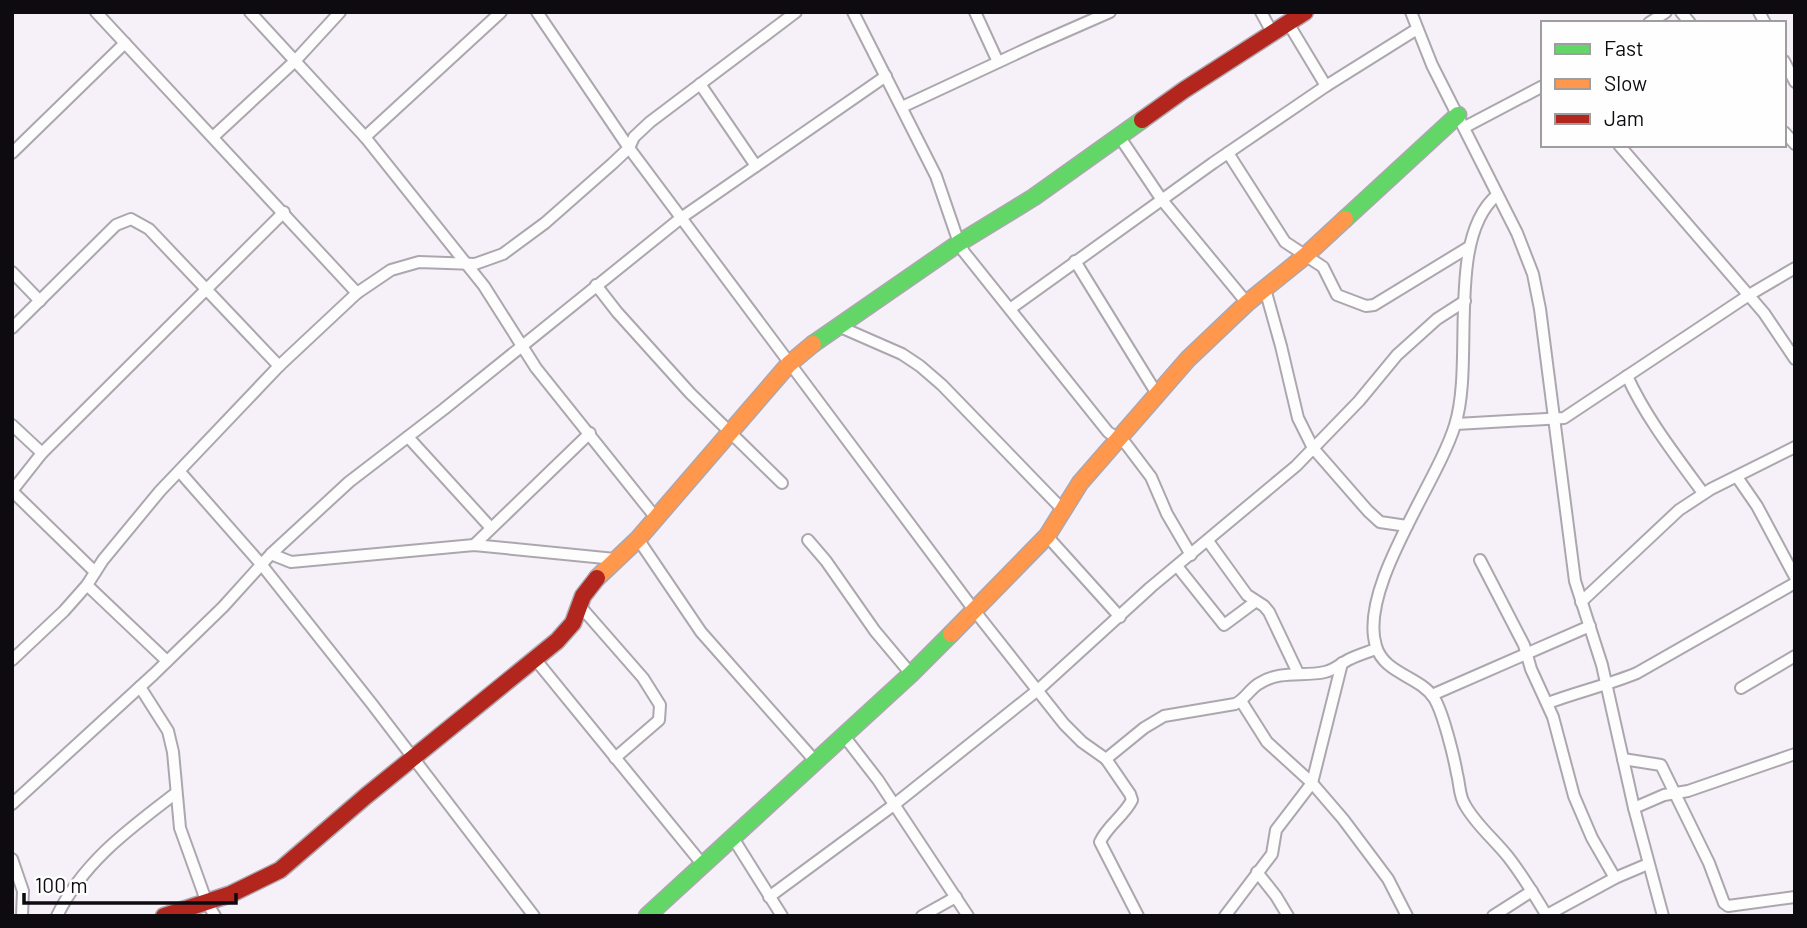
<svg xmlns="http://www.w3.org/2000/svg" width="1807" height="928" font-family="Barlow,sans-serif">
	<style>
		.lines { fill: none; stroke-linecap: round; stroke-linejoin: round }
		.street-casing { stroke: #aca7ae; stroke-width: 14 }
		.fast-casing { stroke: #aca7ae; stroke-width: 19 }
		.slow-casing { stroke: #aca7ae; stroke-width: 19 }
		.jam-casing { stroke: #aca7ae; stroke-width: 19 }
		.street { stroke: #fefdfe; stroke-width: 10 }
		.fast { stroke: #63d668; stroke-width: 16 }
		.slow { stroke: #ff974d; stroke-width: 16 }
		.jam { stroke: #b3261e; stroke-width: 16 }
	</style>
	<rect width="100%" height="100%" fill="#f6f0f8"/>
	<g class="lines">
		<g class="street-casing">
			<g id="street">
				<path d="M96,12L357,293"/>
				<path d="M250,12L365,137L484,286L536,368L656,518"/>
				<path d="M537,12L629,148L974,610L1064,724L1082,742L1106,759L1130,794L1132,800C1124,816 1107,826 1100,842L1138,916"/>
				<path d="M853,12L936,176L959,243L964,252L1108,432L1126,444L1151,477L1167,514L1191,555"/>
				<path d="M975,12L998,62"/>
				<path d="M1261,12L1273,34"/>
				<path d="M1411,12L1432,65L1517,233L1533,274L1540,309L1575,581L1602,665L1634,808L1663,916"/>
				<path d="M1681,12L1690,23"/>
				<path d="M1759,12L1765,23"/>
				<path d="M1288,23L1326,86"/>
				<path d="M1649,23L1666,12"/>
				<path d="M1784,61L1795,82"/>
				<path d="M700,84L756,166"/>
				<path d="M902,107L1037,44L1110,12"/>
				<path d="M1465,127L1543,86"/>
				<path d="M1784,132L1795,144"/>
				<path d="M1119,136L1162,200L1247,303"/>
				<path d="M213,137L295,61L340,12"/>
				<path d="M365,137L501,12"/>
				<path d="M1619,145L1764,313L1795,359"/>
				<path d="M12,153L125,43"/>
				<path d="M1228,153L1285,242L1323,267L1337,295L1366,306L1374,305L1469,247"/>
				<path d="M1497,195C1445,239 1475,362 1455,425C1437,484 1358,588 1376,646C1384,674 1420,676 1434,698C1443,712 1454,757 1457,774C1460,785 1459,796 1465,805C1476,825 1495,840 1509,858C1523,876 1535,896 1547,916"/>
				<path d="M1075,261L1157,394"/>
				<path d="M12,272L40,301"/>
				<path d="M596,285L617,312L690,393L782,483"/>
				<path d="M1265,289L1281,346L1298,418L1313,448L1368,511L1380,522L1407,526"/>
				<path d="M1010,309L1213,163L1326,86L1417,29"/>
				<path d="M838,326L902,354L920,366L942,385L1063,510"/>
				<path d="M12,328L116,225L131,219L149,229L279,366"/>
				<path d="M1627,376C1646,418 1676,456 1703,493"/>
				<path d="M1456,424L1564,418L1749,295L1795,268"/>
				<path d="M12,425L42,453"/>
				<path d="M408,437L491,528"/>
				<path d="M180,472L261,564L372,704L534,916"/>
				<path d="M1737,477L1757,506L1795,577"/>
				<path d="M12,491L42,453L284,212"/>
				<path d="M12,491L95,572"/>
				<path d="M1047,536L1120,617"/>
				<path d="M638,539L701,632L816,762"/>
				<path d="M808,540L826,561L875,631L911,674"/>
				<path d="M1208,541L1247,595L1264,606L1269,612L1298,673"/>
				<path d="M474,545L590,433"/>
				<path d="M271,554L291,562L474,545L615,559"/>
				<path d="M1480,560L1524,645L1531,669L1553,717L1574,796L1592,838L1615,878"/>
				<path d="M1177,566L1224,625L1255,602"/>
				<path d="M87,585L167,661"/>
				<path d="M1581,602L1679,510L1711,489L1795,447"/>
				<path d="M580,606L643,678L660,705L659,720L615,758"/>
				<path d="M535,659L703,865"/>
				<path d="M12,660L64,611L87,585L103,560L160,491L279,366L357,293L391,270L419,262L475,264L503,254L545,223L612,164L629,148L634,137L650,122L796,12"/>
				<path d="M140,687L168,731L173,752L180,828L207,903L215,916"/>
				<path d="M1741,688L1795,656"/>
				<path d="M1432,695L1590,626"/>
				<path d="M1241,701L1267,742L1312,783L1343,819L1388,879L1407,916"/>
				<path d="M1548,703C1577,692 1608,685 1637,673L1795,583"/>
				<path d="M844,736L878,780L968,916"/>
				<path d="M1106,759L1144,728L1164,716L1235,704C1245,700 1250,688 1260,683C1281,670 1303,677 1325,672C1335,670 1341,663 1350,659C1358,655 1368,652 1376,649"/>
				<path d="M1623,759L1661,765L1709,863L1724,903L1728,906L1795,897"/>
				<path d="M12,804L154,674L223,607L271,554L349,482L444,409L681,218L886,76"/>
				<path d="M1634,808L1664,795L1688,791L1795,754"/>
				<path d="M733,838L782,916"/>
				<path d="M12,859L23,891L22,916"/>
				<path d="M1257,872L1276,896L1288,916"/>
				<path d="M769,897L895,804L1039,689L1151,587L1296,466L1359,401L1397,355L1437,319L1465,301"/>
				<path d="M1547,915L1615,878L1648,864"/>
				<path d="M57,916C83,862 129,829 176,793"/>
				<path d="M922,916L956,897"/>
				<path d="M1225,916L1272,854L1276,830L1312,783L1342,663"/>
				<path d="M1493,916L1532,891"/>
			</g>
		</g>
		<g class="fast-casing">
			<g id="fast">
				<path d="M1345,219L1458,115"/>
				<path d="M813,344L959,243L1034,197L1142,120"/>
				<path d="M647,916L911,674L951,634"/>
			</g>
		</g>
		<g class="slow-casing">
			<g id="slow">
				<path d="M597,578L638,539L789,364L813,344"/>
				<path d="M951,634L1047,536L1080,483L1188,359L1247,303L1305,256L1345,219"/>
			</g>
		</g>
		<g class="jam-casing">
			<g id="jam">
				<path d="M1142,120L1184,90L1305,12"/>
				<path d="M164,916L231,894L280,870L366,796L557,641L573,623L583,596L597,578"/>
			</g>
		</g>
		<use href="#street" class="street"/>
		<use href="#fast" class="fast"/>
		<use href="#slow" class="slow"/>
		<use href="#jam" class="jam"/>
	</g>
	<rect width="1807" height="928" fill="none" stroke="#0e0b10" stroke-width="28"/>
	<rect x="1541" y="21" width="245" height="126" fill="#fefefe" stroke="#9e9d9f" stroke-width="2"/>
	<rect x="1555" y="44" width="35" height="10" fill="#63d668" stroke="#9e9d9f" stroke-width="2"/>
	<text x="1604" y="56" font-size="21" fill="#0e0b10">Fast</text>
	<rect x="1555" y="79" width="35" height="10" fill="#ff974d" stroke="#9e9d9f" stroke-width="2"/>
	<text x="1604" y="91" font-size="21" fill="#0e0b10">Slow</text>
	<rect x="1555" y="114" width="35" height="10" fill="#b3261e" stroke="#9e9d9f" stroke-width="2"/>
	<text x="1604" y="126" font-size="21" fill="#0e0b10">Jam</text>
	<path d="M24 893v10h212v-10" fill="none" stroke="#0e0b10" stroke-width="3.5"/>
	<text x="35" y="893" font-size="21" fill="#0e0b10" stroke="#fefefe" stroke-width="5" paint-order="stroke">100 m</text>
</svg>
